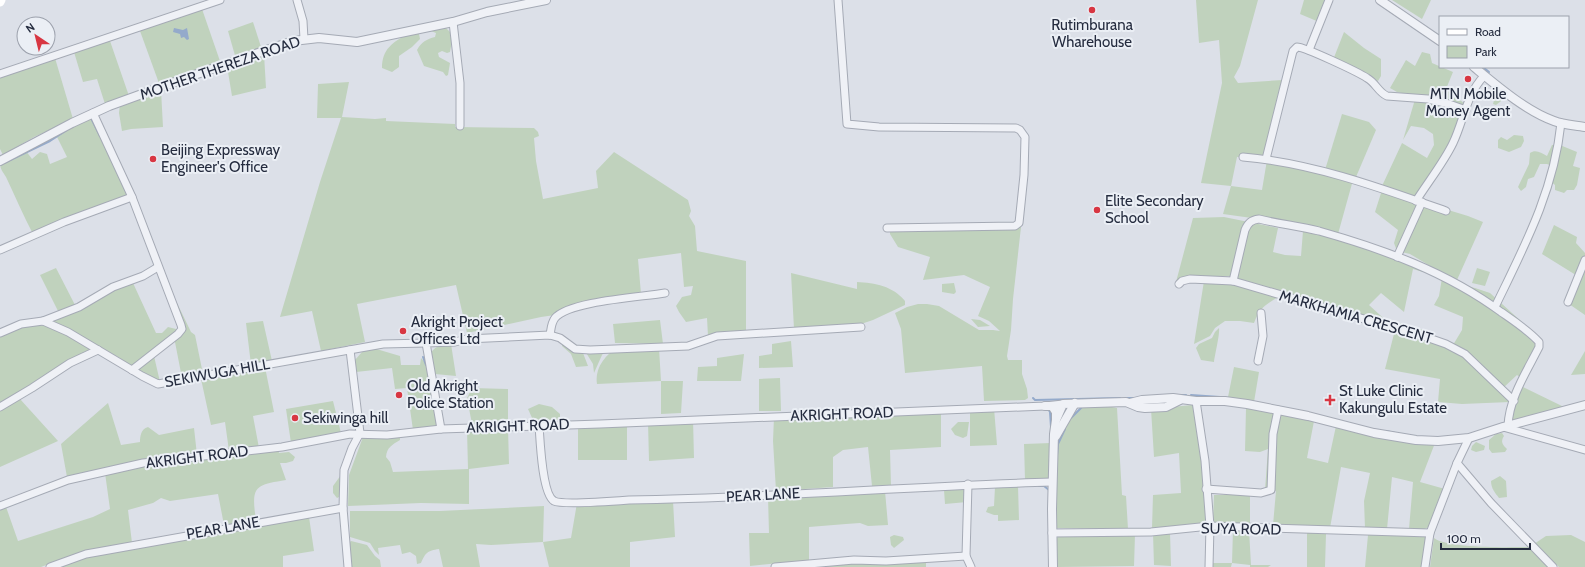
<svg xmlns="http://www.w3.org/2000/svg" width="1585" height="567" font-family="Cabin,sans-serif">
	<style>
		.green { fill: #c0d2bd }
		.water { fill: #94aacb }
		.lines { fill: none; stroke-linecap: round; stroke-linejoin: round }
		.stream { stroke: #94aacb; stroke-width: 2 }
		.minor-casing { stroke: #a5aab5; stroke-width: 9 }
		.tertiary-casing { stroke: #a5aab5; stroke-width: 10 }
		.minor { stroke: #eff1f6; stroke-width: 7 }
		.tertiary { stroke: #eff1f6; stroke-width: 8 }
		.secondary { stroke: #fff; stroke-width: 9 }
		.poi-dot { fill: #d83642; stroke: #ebeff5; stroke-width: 1.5 }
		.labels { text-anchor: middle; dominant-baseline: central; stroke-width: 4; stroke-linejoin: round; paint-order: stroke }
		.poi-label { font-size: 15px; fill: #252c3f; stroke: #ebeff5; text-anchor: start }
		.street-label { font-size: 15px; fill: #252c3f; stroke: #ebeff5 }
	</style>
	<rect width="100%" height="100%" fill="#dce0e8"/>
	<g class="green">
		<path d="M1196,0H1258L1240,66L1234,77L1238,83L1283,80L1278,94L1266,155L1237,157L1231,186L1262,190L1267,160L1353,180L1338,234L1259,219L1223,214L1231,186L1201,183L1222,83L1219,40L1199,43Z"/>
		<path d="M1304,0H1327L1319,22L1300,14Z"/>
		<path d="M1392,0H1431L1422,19Z"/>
		<path d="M202,9L221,64L160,86L140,31Z"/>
		<path d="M253,22L262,50L236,59L228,31Z"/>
		<path d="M445,27L453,35L450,52L447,53L442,51L438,53L439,57L450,63L448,75L446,76L443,72L424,66L417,50C421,42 427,39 435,37L436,33L426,29Z"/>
		<path d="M1344,32L1364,48L1381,59V76L1378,81L1333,60Z"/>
		<path d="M408,34H419L420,39L412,47L399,56V67L392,72L382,68C382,49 393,42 408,34Z"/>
		<path d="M110,41L129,96L105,104L97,79L83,82L74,52Z"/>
		<path d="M1422,52L1430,54L1432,63L1453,72L1446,89L1465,104L1458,134L1421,199L1382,186L1402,143L1427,158L1434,145L1433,134L1424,128L1411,126L1403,140L1416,96L1397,92L1390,88L1406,60L1415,66Z"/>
		<path d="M264,54L266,88L232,96L227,66Z"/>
		<path d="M55,58L73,119L34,137L3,155L0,149V76Z"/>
		<path d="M349,82L342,117L375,119L386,118V121L455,124V127L534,128L538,132L539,136L534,138L536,161L543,199L598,188L596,171L614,152L688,200L691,211L689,216L695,226L697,251L746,261V330L708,336L707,318L686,322L679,312L676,306L682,297L691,295L693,286L684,287L681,253L638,259L641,294L567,306L555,315L541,317L467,333L456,285L357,304L365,342L321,351L312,311L280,317L320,182L341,118H317L318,84Z"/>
		<path d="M1503,89L1507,92L1505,98L1496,105L1493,104L1496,93Z"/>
		<path d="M161,90L163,127L131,129L122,131L119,113L120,104Z"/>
		<path d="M1342,114L1369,122L1376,130L1356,177L1325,170Z"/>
		<path d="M91,118L128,197L33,234C23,215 15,196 6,177C3,172 0,169 0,163L26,151L32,159L40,152L47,154L50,164L67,157L56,135Z"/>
		<path d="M1514,135L1523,136L1524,141L1521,147L1509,152L1498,148V140L1501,137L1507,140Z"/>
		<path d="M1555,143L1577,152L1573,166L1580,168L1577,185L1574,190H1567L1564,193L1555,190V185L1549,180L1554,167L1547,164H1540L1534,177L1528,179L1526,187L1521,191L1518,187L1529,164L1530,153C1536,149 1541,153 1547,156L1552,145H1555Z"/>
		<path d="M1382,190L1468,216L1483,222L1457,280L1452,279L1410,254L1397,251L1394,243L1398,230L1375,212Z"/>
		<path d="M1224,217L1278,228L1273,252L1285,255L1301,256L1303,231L1408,257L1425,268L1423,272L1413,269L1404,312L1381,293L1369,305L1392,326L1243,282L1231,276L1186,277L1176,282L1193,218Z"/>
		<path d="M1554,225L1577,237L1576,243L1585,253V315L1569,304L1579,277L1542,254Z"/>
		<path d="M1021,227L1013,299L1011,330L1007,356L1008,360H1022V374L1027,389L1028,398L1025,400L984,401L982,366L905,373L901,329L895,313L907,307L918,304H927L939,306L979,330H993L1000,331L989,321L978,316L990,287L964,275L923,280L930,257L898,247L890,234V232L897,230L1006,229Z"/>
		<path d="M56,268L75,305L59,313L40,275Z"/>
		<path d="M1477,268L1490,272L1485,286L1472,283Z"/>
		<path d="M791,273L857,289V282C875,283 893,286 905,301V305L873,320L861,324L794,329Z"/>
		<path d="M1442,278L1452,283L1475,288L1490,293L1535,334L1539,341L1522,379L1517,375L1502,389L1465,351L1453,345L1462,330L1463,317L1434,305L1439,296Z"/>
		<path d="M1218,280L1278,297C1264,306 1260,308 1254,323L1240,321H1225L1215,328L1210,336L1194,344L1204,281Z"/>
		<path d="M133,283L156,333H162L168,327L180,330L176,301L191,332L195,335L203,374L182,378L174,337L154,356L160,382L138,372L120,358L51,321L113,290Z"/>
		<path d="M954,283L956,292L954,294L942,292V284Z"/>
		<path d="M971,319L980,320L990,326L978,327Z"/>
		<path d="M660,320L663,344L615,343L613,324Z"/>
		<path d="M263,321L272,361L251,365L246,323Z"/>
		<path d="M1400,323L1430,332L1436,337L1399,327Z"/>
		<path d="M33,324L50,327L91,347L92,351C82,356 71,360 61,365C39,377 21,393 0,405V336L17,328Z"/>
		<path d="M1219,328C1220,334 1215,354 1214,362L1201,360L1196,348L1199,344L1212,338L1215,332Z"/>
		<path d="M1395,330L1439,341L1460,354L1510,402L1462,404L1438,402L1440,379L1385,369Z"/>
		<path d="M562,340L583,353L588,366L576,367L571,354L562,346Z"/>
		<path d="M791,341L793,367L759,368V356L772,354V344Z"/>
		<path d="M451,344L456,376L435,374L431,353C436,345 442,345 451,344Z"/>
		<path d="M608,347L602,355L594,373L593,364L585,351Z"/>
		<path d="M373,348L400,356L401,365H420L421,358L429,367L438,426L413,430L407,388L395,389L392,368L356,372L355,360L362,352Z"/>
		<path d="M616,348H659L661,381H683L681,413L661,414V381L597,384C595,368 604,357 616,348Z"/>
		<path d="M1585,351V374L1571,375Z"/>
		<path d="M744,354L741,381H697L698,367L717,366V358Z"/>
		<path d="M265,367L274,412L253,416L259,448L229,451L225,422L211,425L201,379Z"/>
		<path d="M1234,367L1259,372L1254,402L1228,397Z"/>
		<path d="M780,378L781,411H759V379Z"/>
		<path d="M1523,387L1564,407L1513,421L1511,420L1516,399Z"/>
		<path d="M472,388L508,389V421L472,424L467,398Z"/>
		<path d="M20,399L58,441L0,467V410Z"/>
		<path d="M333,401L341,433L291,443L286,409Z"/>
		<path d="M108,403L121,445L140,442C140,436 141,429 148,427L159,435L194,428L197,455L67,477L61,444Z"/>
		<path d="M539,404L552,407L560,414V420H533L528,409Z"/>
		<path d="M1192,405L1194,408L1208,492V525L1152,528L1153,495L1181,493L1179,453L1154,457L1151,409Z"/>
		<path d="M1082,406H1107L1117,408L1122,495L1126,496L1128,529L1056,528L1058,444L1068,421Z"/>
		<path d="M994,408L997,445L970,446V409Z"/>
		<path d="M1246,408L1314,421L1307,458L1328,463L1336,426L1435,443L1420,482L1445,489L1431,526L1422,530L1409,529L1413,482L1392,477L1387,529L1365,528L1364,501L1370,473L1341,467L1330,528L1273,525L1276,491L1265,490L1268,449L1260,452L1245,451Z"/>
		<path d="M941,410V447L890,450L891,486H872L868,447L843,450L833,457V487L776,491L773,441L774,417Z"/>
		<path d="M693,419L694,458L649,461L648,422Z"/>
		<path d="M958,422H969L967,436L963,438L955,435L951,429Z"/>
		<path d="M627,424V460H578V425Z"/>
		<path d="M508,428L509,464L469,469V504L421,503L348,506L349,475L363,437L400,436V440C392,445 387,447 386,457L390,462L393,472L468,469L467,430Z"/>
		<path d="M1502,433L1504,436C1500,442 1503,445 1507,449L1505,452L1492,453L1489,449V440L1496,434Z"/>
		<path d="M1476,442L1485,446L1484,450L1476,452L1471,450L1472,446Z"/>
		<path d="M1051,443L1049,479L1025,480L1024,444Z"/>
		<path d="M278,449L279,453L289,452L295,457L293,461L286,463H280L286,480C254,485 251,487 256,520L224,525L218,494L170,501L161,498L153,503L128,510L132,543L83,551L41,567H0V506L5,504L18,541L93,517L110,509L105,473L136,467Z"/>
		<path d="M341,475V496L337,498L333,493V486Z"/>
		<path d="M1500,476L1506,481L1507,497L1499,498C1495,493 1491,488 1491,481Z"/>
		<path d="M1018,486L1019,520L998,521V515H994L986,512L988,507L994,506L995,487Z"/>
		<path d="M966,487L967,502L945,504L944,490Z"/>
		<path d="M885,491L888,525L868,526L860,523L846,524L809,527V560L750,566L749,533H769L768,497Z"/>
		<path d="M1214,495H1250V524L1213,522Z"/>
		<path d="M673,501L675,537L630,542V567H549L543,542L491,545L476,544L480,567H443L439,549C427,551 426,552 421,563L417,564L416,556L410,552L402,554L400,545L378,548L379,555L375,551L370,543L350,537V511H440L544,506L543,542L571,538L577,503Z"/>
		<path d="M309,517L314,551L283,556V567H60L61,564L86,556Z"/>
		<path d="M1233,529L1249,530L1251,565H1271L1268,567H1250V565L1232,563L1231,567H1213V563H1232Z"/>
		<path d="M1170,532L1171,566L1154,565L1153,534Z"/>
		<path d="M1307,532L1326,534L1325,567H1307Z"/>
		<path d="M1135,534L1134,566L1057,567V538L1060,535Z"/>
		<path d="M894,535L903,537L904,540L894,548L891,545L890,537Z"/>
		<path d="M1368,535L1424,536L1428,538L1423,567H1365Z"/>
		<path d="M1571,535L1585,542V567H1559L1534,544L1546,536Z"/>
		<path d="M1434,538C1448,549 1510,547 1529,547L1549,567H1430Z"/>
		<path d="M351,541L367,545L375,556L380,560L381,567H349V543Z"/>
		<path d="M926,559V567H783Z"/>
	</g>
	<path class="water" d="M174,28L183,30L187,28L189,39L187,40L184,37L181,38L180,34L173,32Z"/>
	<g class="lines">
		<g class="stream">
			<path d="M1483,67L1489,72"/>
			<path d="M91,118L100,136"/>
			<path d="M4,163L50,141L67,130"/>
			<path d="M423,357L426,365"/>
			<path d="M1181,395H1186"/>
			<path d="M1191,395L1220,397"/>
			<path d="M1033,398L1035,400L1120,398"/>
			<path d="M1127,398H1136"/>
			<path d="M1048,409L1050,412L1051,427"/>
			<path d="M1071,418L1082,407"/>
			<path d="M1386,431L1395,433"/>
			<path d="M1057,455L1058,444L1065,429"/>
			<path d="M1039,486H1044L1049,490"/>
		</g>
		<g class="minor-casing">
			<g id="minor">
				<path d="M297,0L303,21L304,39"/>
				<path d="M838,0L847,124L879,127L1016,128L1020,130L1025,137L1024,175L1019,223L1015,226L887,228"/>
				<path d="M453,22L460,83V126"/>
				<path d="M1309,50L1329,0"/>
				<path d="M0,74L220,0"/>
				<path d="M93,113L132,197L181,325L182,329L178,334L132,370"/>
				<path d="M1243,157C1313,163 1381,188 1446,211"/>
				<path d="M1266,159L1293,51L1297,47C1305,47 1358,72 1367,78C1376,83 1378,92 1387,96L1428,99L1449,104L1466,110"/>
				<path d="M1416,201C1428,182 1444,162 1453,143C1464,120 1466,95 1484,76"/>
				<path d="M0,250L64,222L132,197"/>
				<path d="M1397,257L1422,202"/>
				<path d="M1233,281L1245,230C1248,223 1251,220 1259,219C1279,224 1299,226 1319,231C1383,249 1447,272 1501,312C1514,321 1528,330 1539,342V347C1527,371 1509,398 1508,426"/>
				<path d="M1179,284L1182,281L1190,279L1233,281L1426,337L1446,344L1465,354L1514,401"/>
				<path d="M1568,302L1585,260"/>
				<path d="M1495,307C1524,247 1554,191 1561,123"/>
				<path d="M43,321L79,307L113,287L143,276L158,267"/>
				<path d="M0,333L21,324L43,321L68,332L142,376L158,384L383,344L426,343"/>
				<path d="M550,335C551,330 551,323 555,318C569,301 642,297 665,293"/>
				<path d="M1258,361L1263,336L1261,313"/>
				<path d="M1196,401L1205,461L1210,526L1209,567"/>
				<path d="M0,407L32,388L70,363L98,350"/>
				<path d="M539,425C540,439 542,494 554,501C562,505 616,501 629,500C770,498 911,486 1052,482"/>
				<path d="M1503,427L1585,450"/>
				<path d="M441,429L426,343L455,342L467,339L550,335L560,338L575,349L590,350L688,346L717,336L861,327"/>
				<path d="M1469,438L1457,463L1491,503L1553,567"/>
				<path d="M968,484L966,556L971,567"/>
				<path d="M1206,489L1261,493L1271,490L1273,434L1278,410"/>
				<path d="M0,506L68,480L143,463L282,447L350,434L387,435L441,429L600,424L1045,406L1063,404"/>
				<path d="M1052,533L1151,532L1210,526L1430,533"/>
				<path d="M50,567L86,554L103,551L343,508"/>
				<path d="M348,567L343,508L344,470L352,448L360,433L350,350"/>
				<path d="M775,567L854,560L886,561L966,556"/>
				<path d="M1425,567L1430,533L1457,463"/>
			</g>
		</g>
		<g class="tertiary-casing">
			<g id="tertiary">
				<path d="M1380,0L1440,41"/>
				<path d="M1474,67C1497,86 1526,111 1554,121C1564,125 1575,125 1585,127"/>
				<path d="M0,161L72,123L109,106L197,74L293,41L319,38L357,42L453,22L487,12L546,0"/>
				<path d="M1130,403L1142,400L1173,398L1196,401H1225L1247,404L1308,416L1374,433L1416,440L1438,441L1469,438L1503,427L1585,405"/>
				<path d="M1045,406H1052L1056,412V419"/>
				<path d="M1056,436L1075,403"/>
				<path d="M1053,567L1052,509L1054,434L1056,420L1063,404L1126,402L1138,407L1145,408L1166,407L1180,400"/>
			</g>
		</g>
		<use href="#minor" class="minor"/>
		<use href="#tertiary" class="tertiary"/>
		<path class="secondary" d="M0,2L1,0"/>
	</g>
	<g class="poi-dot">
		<circle cx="1092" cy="10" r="4"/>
		<circle cx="1468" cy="79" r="4"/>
		<circle cx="153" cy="159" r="4"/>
		<circle cx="1097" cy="210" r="4"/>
		<circle cx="403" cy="331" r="4"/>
		<circle cx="399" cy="395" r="4"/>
		<path d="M1328 394h4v4h4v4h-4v4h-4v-4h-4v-4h4z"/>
		<circle cx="295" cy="418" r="4"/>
	</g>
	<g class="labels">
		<g class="poi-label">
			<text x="1092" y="25" text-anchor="middle">Rutimburana<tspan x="1092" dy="17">Wharehouse</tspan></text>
			<text x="1468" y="94" text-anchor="middle">MTN Mobile<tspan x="1468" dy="17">Money Agent</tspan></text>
			<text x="161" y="150">Beijing Expressway<tspan x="161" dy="17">Engineer's Office</tspan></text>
			<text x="1105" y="201">Elite Secondary<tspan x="1105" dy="17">School</tspan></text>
			<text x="411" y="322">Akright Project<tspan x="411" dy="17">Offices Ltd</tspan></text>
			<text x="407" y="386">Old Akright<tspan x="407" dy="17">Police Station</tspan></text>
			<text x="1339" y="391">St Luke Clinic<tspan x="1339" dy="17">Kakungulu Estate</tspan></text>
			<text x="303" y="418">Sekiwinga hill</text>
		</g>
		<g class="street-label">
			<text transform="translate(220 68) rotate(-19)">MOTHER THEREZA ROAD</text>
			<text transform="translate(1356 317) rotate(16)">MARKHAMIA CRESCENT</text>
			<text transform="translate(217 373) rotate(-10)">SEKIWUGA HILL</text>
			<text transform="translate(842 414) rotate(-2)">AKRIGHT ROAD</text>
			<text transform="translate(518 426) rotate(-2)">AKRIGHT ROAD</text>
			<text transform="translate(197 457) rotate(-7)">AKRIGHT ROAD</text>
			<text transform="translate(763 495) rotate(-3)">PEAR LANE</text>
			<text transform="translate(223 528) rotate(-10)">PEAR LANE</text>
			<text transform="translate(1241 529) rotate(1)">SUYA ROAD</text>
		</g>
	</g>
	<rect x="1439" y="16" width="130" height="52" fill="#ebeff5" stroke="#9ca1ac"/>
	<rect x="1447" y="29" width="20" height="6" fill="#ffffff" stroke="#9ca1ac"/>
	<text x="1475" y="36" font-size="12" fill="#252c3f">Road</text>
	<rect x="1447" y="46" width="20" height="12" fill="#c0d2bd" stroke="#9ca1ac"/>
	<text x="1475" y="56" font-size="12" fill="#252c3f">Park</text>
	<g transform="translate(36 36) rotate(325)"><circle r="19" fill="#ebeff5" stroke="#9ca1ac"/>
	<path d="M0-3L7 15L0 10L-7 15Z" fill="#d83642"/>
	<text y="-6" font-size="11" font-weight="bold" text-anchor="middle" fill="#252c3f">N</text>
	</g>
	<path d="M1441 543v6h89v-6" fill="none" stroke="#252c3f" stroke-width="2"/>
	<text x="1447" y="543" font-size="12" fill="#252c3f" stroke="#ebeff5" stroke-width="3" paint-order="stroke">100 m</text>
</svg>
